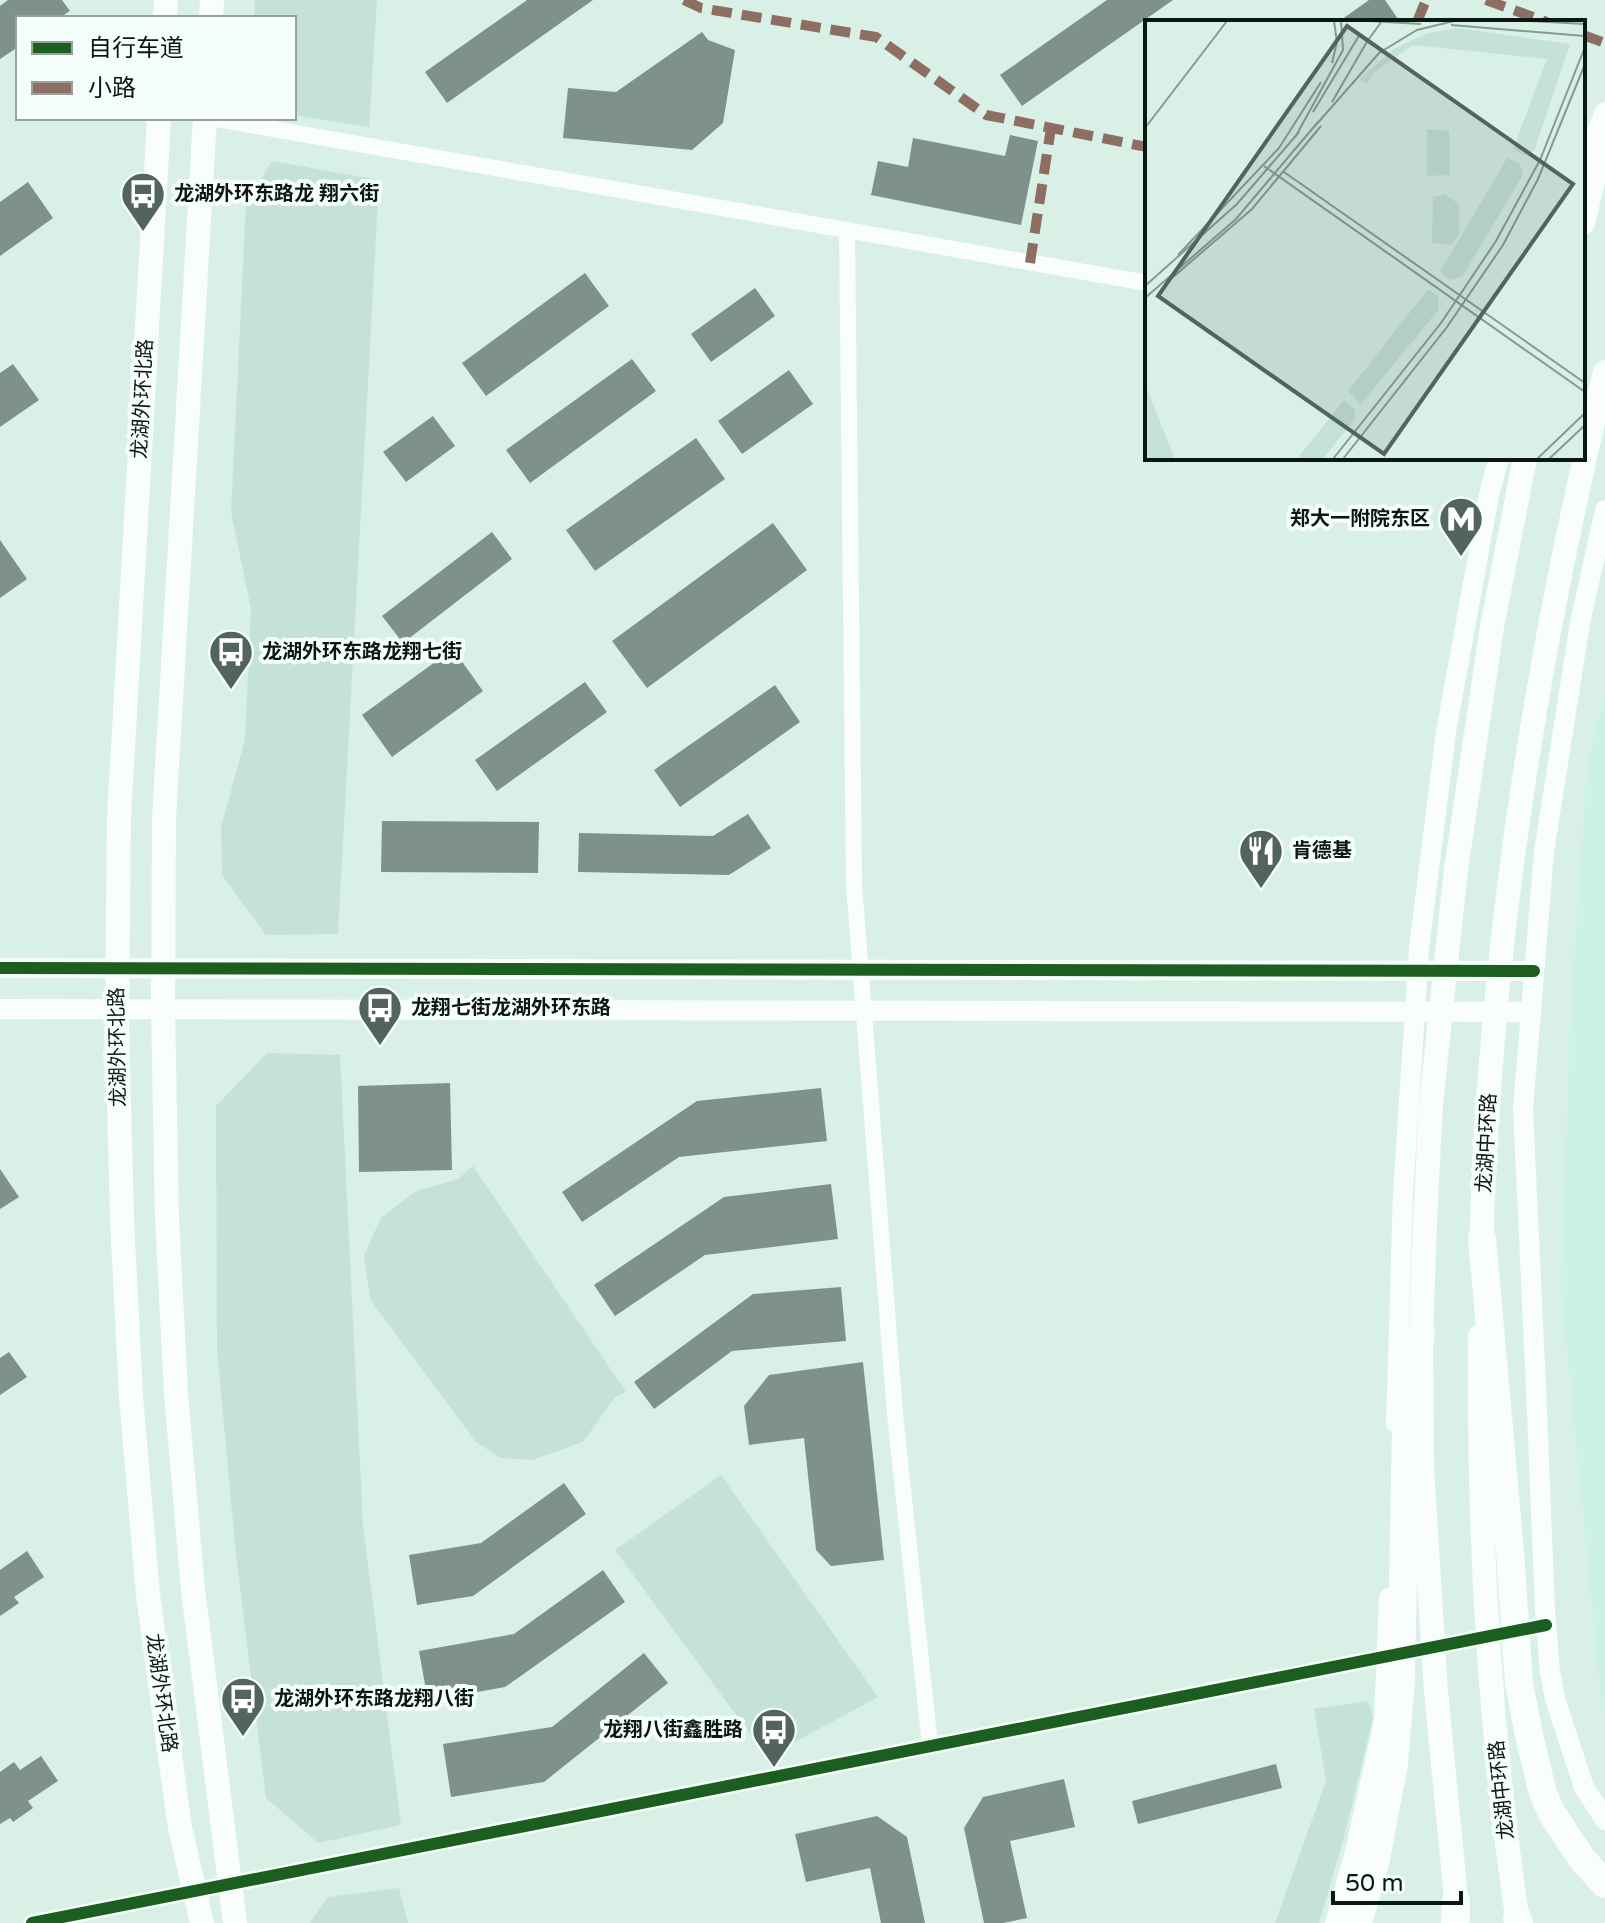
<svg xmlns="http://www.w3.org/2000/svg" width="1605" height="1923" font-family="'Varela Round','Noto Sans SC',sans-serif">
	<style>
		.built { fill: #ccf2e3 }
		.green { fill: #c5e2d6 }
		.building { fill: #7f918b }
		.lines { fill: none; stroke-linecap: round; stroke-linejoin: round }
		.minor { stroke: #f9fdfb; stroke-width: 16 }
		.tertiary { stroke: #f9fdfb; stroke-width: 20 }
		.secondary { stroke: #f9fdfb; stroke-width: 24 }
		.trunk { stroke: #f9fdfb; stroke-width: 28 }
		.quiet { stroke: #8d6e63; stroke-width: 10; stroke-dasharray: 20 10; stroke-linecap: butt }
		.cycleway-casing { stroke: #f6fefb; stroke-width: 17 }
		.cycleway { stroke: #1b5e20; stroke-width: 12 }
		.labels { text-anchor: middle; dominant-baseline: central; stroke-width: 8; stroke-linejoin: round; paint-order: stroke }
		.poi-label { font-size: 20px; font-weight: bold; fill: #091813; stroke: #f6fefb; text-anchor: start }
		.street-label { font-size: 20px; fill: #091813; stroke: #f6fefb }
		.inset-road { fill: none; stroke: #869a92; stroke-width: 2 }
		.view { fill: #52645d; fill-opacity: 0.15; stroke: #52645d; stroke-width: 4 }
		.inset-edge { fill: none; stroke: #091813; stroke-width: 4 }
	</style>
	<rect width="100%" height="100%" fill="#d9f0e7"/>
	<path class="built" d="M1605,696V1711L1601,1700L1561,1289L1570,1023L1587,767Z"/>
	<g class="green">
		<path d="M255,0H377L369,127L294,115V18H254Z"/>
		<path d="M272,161L379,180L338,934L266,935L222,875L221,827L245,740L251,609L231,512L246,204Z"/>
		<path d="M267,1053L340,1055L363,1525L401,1825L318,1843L266,1798L236,1555L217,1349L216,1106Z"/>
		<path d="M473,1166L626,1392L615,1397L583,1442L532,1460L500,1458L475,1441L370,1299L364,1255L381,1218L416,1191L458,1179Z"/>
		<path d="M721,1475L878,1697L767,1757L615,1550Z"/>
		<path d="M1368,1701L1373,1718L1344,1837L1319,1923H1275L1326,1781L1314,1709Z"/>
		<path d="M399,1888L408,1923H310L328,1897Z"/>
	</g>
	<g class="building">
		<path d="M8,0H62L70,11L59,18H18V47L0,59V6Z"/>
		<path d="M527,0H593L447,103L425,72Z"/>
		<path d="M1107,0H1173L1022,106L1000,75Z"/>
		<path d="M1369,0H1385L1400,22H1338Z"/>
		<path d="M702,32L708,40L735,50L723,123L692,150L563,138L568,88L616,92Z"/>
		<path d="M1010,135L1038,141L1021,225L871,195L878,161L908,167L913,138L1005,156Z"/>
		<path d="M28,182L53,218L0,256V202Z"/>
		<path d="M585,273L609,306L486,396L462,363Z"/>
		<path d="M755,288L775,316L711,362L691,334Z"/>
		<path d="M632,359L656,391L530,483L506,450Z"/>
		<path d="M13,364L39,400L0,427V373Z"/>
		<path d="M789,370L813,404L742,454L718,421Z"/>
		<path d="M433,416L455,446L406,482L383,452Z"/>
		<path d="M696,438L725,479L595,571L566,530Z"/>
		<path d="M773,523L807,570L647,688L612,641Z"/>
		<path d="M492,532L512,559L403,643L382,616Z"/>
		<path d="M0,540L27,579L0,598Z"/>
		<path d="M453,649L483,691L392,757L362,715Z"/>
		<path d="M585,682L607,712L497,791L475,760Z"/>
		<path d="M775,685L800,722L680,807L654,770Z"/>
		<path d="M748,814L771,848L729,875L578,872L579,833L713,836Z"/>
		<path d="M382,821L539,822L538,873L381,872Z"/>
		<path d="M450,1083L452,1170L359,1172L358,1086Z"/>
		<path d="M821,1088L827,1141L679,1157L582,1222L562,1192L697,1101Z"/>
		<path d="M0,1169L19,1197L0,1209Z"/>
		<path d="M831,1184L838,1239L705,1255L615,1316L594,1285L724,1197Z"/>
		<path d="M841,1287L846,1341L732,1351L654,1409L634,1382L753,1294Z"/>
		<path d="M9,1352L27,1377L0,1395V1358Z"/>
		<path d="M863,1362L884,1560L831,1566L816,1550L804,1438L749,1445L744,1406L769,1375Z"/>
		<path d="M564,1483L586,1514L473,1596L417,1605L409,1555L481,1543Z"/>
		<path d="M27,1551L44,1577L14,1597L19,1603L0,1616V1570Z"/>
		<path d="M603,1570L625,1602L505,1687L428,1701L419,1651L514,1634Z"/>
		<path d="M644,1653L668,1683L544,1782L451,1797L443,1744L552,1727Z"/>
		<path d="M41,1756L58,1781L28,1801L33,1808L13,1822L10,1818L0,1824V1772L14,1762L20,1770Z"/>
		<path d="M1276,1764L1282,1788L1138,1824L1132,1801Z"/>
		<path d="M1064,1779L1075,1827L1010,1841L1027,1918L1003,1923H984L964,1828L983,1797Z"/>
		<path d="M877,1816L907,1837L925,1923H881L870,1868L806,1882L795,1834Z"/>
	</g>
	<g class="lines">
		<g class="minor">
			<path d="M211,118L1147,283"/>
			<path d="M847,230L854,884L895,1414L930,1746"/>
			<path d="M32,1923L1546,1625"/>
		</g>
		<g class="tertiary">
			<path d="M1583,163L1605,112"/>
			<path d="M1605,510L1580,623L1544,852L1523,1109L1536,1388L1545,1610L1550,1672L1555,1699L1584,1787L1605,1820"/>
			<path d="M0,968L1534,971"/>
			<path d="M0,1009L1531,1012"/>
			<path d="M1396,1423L1403,1193L1419,949L1446,732L1490,490L1499,458"/>
			<path d="M1335,1923L1355,1852L1384,1721L1389,1598"/>
		</g>
		<g class="secondary">
			<path d="M165,18L166,0"/>
			<path d="M211,18L212,0"/>
			<path d="M159,118L119,817L117,1025L122,1220L131,1397L148,1595L180,1828L202,1923"/>
			<path d="M205,118L164,818L163,1009L167,1218L176,1394L193,1590L235,1923"/>
			<path d="M1583,223L1605,133"/>
			<path d="M1481,1255C1488,957 1535,660 1605,372"/>
			<path d="M1480,1336C1478,1532 1489,1729 1518,1923"/>
			<path d="M1458,1919L1436,1691L1422,1469L1421,1334L1425,1221L1431,1104L1456,869L1492,627L1525,458"/>
		</g>
		<g class="trunk">
			<path d="M1482,1238L1510,1552L1519,1684L1529,1735L1542,1790L1551,1812L1582,1859L1605,1884"/>
			<path d="M1517,1918L1519,1923"/>
			<path d="M1358,1923L1376,1859L1394,1764L1401,1680L1406,1429L1421,1334"/>
			<path d="M1455,1923L1456,1901"/>
		</g>
		<g class="quiet">
			<path d="M684,0L701,8L876,37L986,115L1147,147"/>
			<path d="M1486,0L1547,22"/>
			<path d="M1417,22L1426,0"/>
			<path d="M1583,35L1605,43"/>
			<path d="M1030,263L1051,128"/>
		</g>
		<g class="cycleway-casing">
			<g id="cycleway">
				<path d="M0,968L1534,971"/>
				<path d="M32,1923L1546,1625"/>
			</g>
		</g>
		<use href="#cycleway" class="cycleway"/>
	</g>
	<defs>
		<g id="bus-pin" transform="scale(2.3)"><path d="M0 17L-7.5 6A9.5 9.5 0 1 1 7.5 6Z" fill="#52645d" stroke="#f6fefb"/><path d="M-5-6H5V4H4V6H2V4H-2V6H-4V4H-5ZM-3.5-4V0h7V-4ZM-3.5 1.2v1.5H-2V1.2ZM2 1.2v1.5H3.5V1.2Z" fill="#fff"/></g>
		<g id="metro-pin" transform="scale(2.3)"><path d="M0 17L-7.5 6A9.5 9.5 0 1 1 7.5 6Z" fill="#52645d" stroke="#f6fefb"/><path d="M-5.5 5V-5H-3L0 0L3-5H5.5V5H3V-.5L0 4L-3-.5V5Z" fill="#fff"/></g>
		<g id="restaurant-pin" transform="scale(2.3)"><path d="M0 17L-7.5 6A9.5 9.5 0 1 1 7.5 6Z" fill="#52645d" stroke="#f6fefb"/><path d="M-5-6h1v4h1v-4h1v4h1v-4h1v5L-1.5 .5V6h-2V.5L-5-1ZM5-6V6H3V1.5H1.5Q1.5-4 5-6Z" fill="#fff"/></g>
	</defs>
	<g fill-rule="evenodd">
		<use href="#bus-pin" x="143" y="194"/>
		<use href="#metro-pin" x="1461" y="519"/>
		<use href="#bus-pin" x="231" y="652"/>
		<use href="#restaurant-pin" x="1261" y="851"/>
		<use href="#bus-pin" x="380" y="1008"/>
		<use href="#bus-pin" x="243" y="1699"/>
		<use href="#bus-pin" x="774" y="1730"/>
	</g>
	<g class="labels">
		<g class="poi-label">
			<text x="174" y="194">龙湖外环东路龙 翔六街</text>
			<text x="1430" y="519" text-anchor="end">郑大一附院东区</text>
			<text x="262" y="652">龙湖外环东路龙翔七街</text>
			<text x="1292" y="851">肯德基</text>
			<text x="411" y="1008">龙翔七街龙湖外环东路</text>
			<text x="274" y="1699">龙湖外环东路龙翔八街</text>
			<text x="743" y="1730" text-anchor="end">龙翔八街鑫胜路</text>
		</g>
		<g class="street-label">
			<text transform="translate(143 399) rotate(-87)">龙湖外环北路</text>
			<text transform="translate(118 1047) rotate(-91)">龙湖外环北路</text>
			<text transform="translate(1487 1143) rotate(-87)">龙湖中环路</text>
			<text transform="translate(161 1693) rotate(82)">龙湖外环北路</text>
			<text transform="translate(1502 1790) rotate(-96)">龙湖中环路</text>
		</g>
	</g>
	<g transform="translate(1145 20)">
		<rect width="440" height="440" fill="#d9f0e7"/>
		<path d="M313,8L425,24L389,131L379,135L368,129L402,39L268,25L228,53L222,64L214,60L250,28L283,13ZM282,109L304,111L305,155L282,156ZM362,138L375,144L378,155L317,257L305,260L295,252ZM299,174L314,184V215L305,225L287,223L288,177ZM283,269L293,276L294,289L216,384L203,371ZM0,364L30,439H4L0,429ZM199,380L210,390L209,400L178,439H152Z" fill="#c5e2d6"/>
		<path class="inset-road" d="M224,1L276,4M384,1L440,4M306,5L440,16M221,23L237,1M187,43L192,22L189,1M187,82L223,20M168,92L215,14M170,106L234,33L272,10L309,1M0,108L82,1M152,114L198,30L196,1M119,146L440,372M139,152L440,363M33,235L134,128L176,62M27,258L107,189L176,106M0,266L92,184L154,112M0,278L91,199L173,102M188,439L296,303L351,221L395,140L440,27M198,439L302,307L358,225L393,159L440,44M392,439L440,393M404,439L440,405"/>
		<path class="view" d="M202,6L428,164L239,434L13,276Z"/>
		<rect width="440" height="440" class="inset-edge"/>
	</g>
	<rect x="16" y="16" width="280" height="104" fill="#f6fefb" stroke="#97a29e" stroke-width="2"/>
	<rect x="32" y="42" width="40" height="12" fill="#1b5e20" stroke="#97a29e" stroke-width="2"/>
	<text x="88" y="56" font-size="24" fill="#091813">自行车道</text>
	<rect x="32" y="82" width="40" height="12" fill="#8d6e63" stroke="#97a29e" stroke-width="2"/>
	<text x="88" y="96" font-size="24" fill="#091813">小路</text>
	<path d="M1333 1891v12h128v-12" fill="none" stroke="#091813" stroke-width="4"/>
	<text x="1345" y="1891" font-size="24" fill="#091813" stroke="#f6fefb" stroke-width="6" paint-order="stroke">50 m</text>
</svg>
